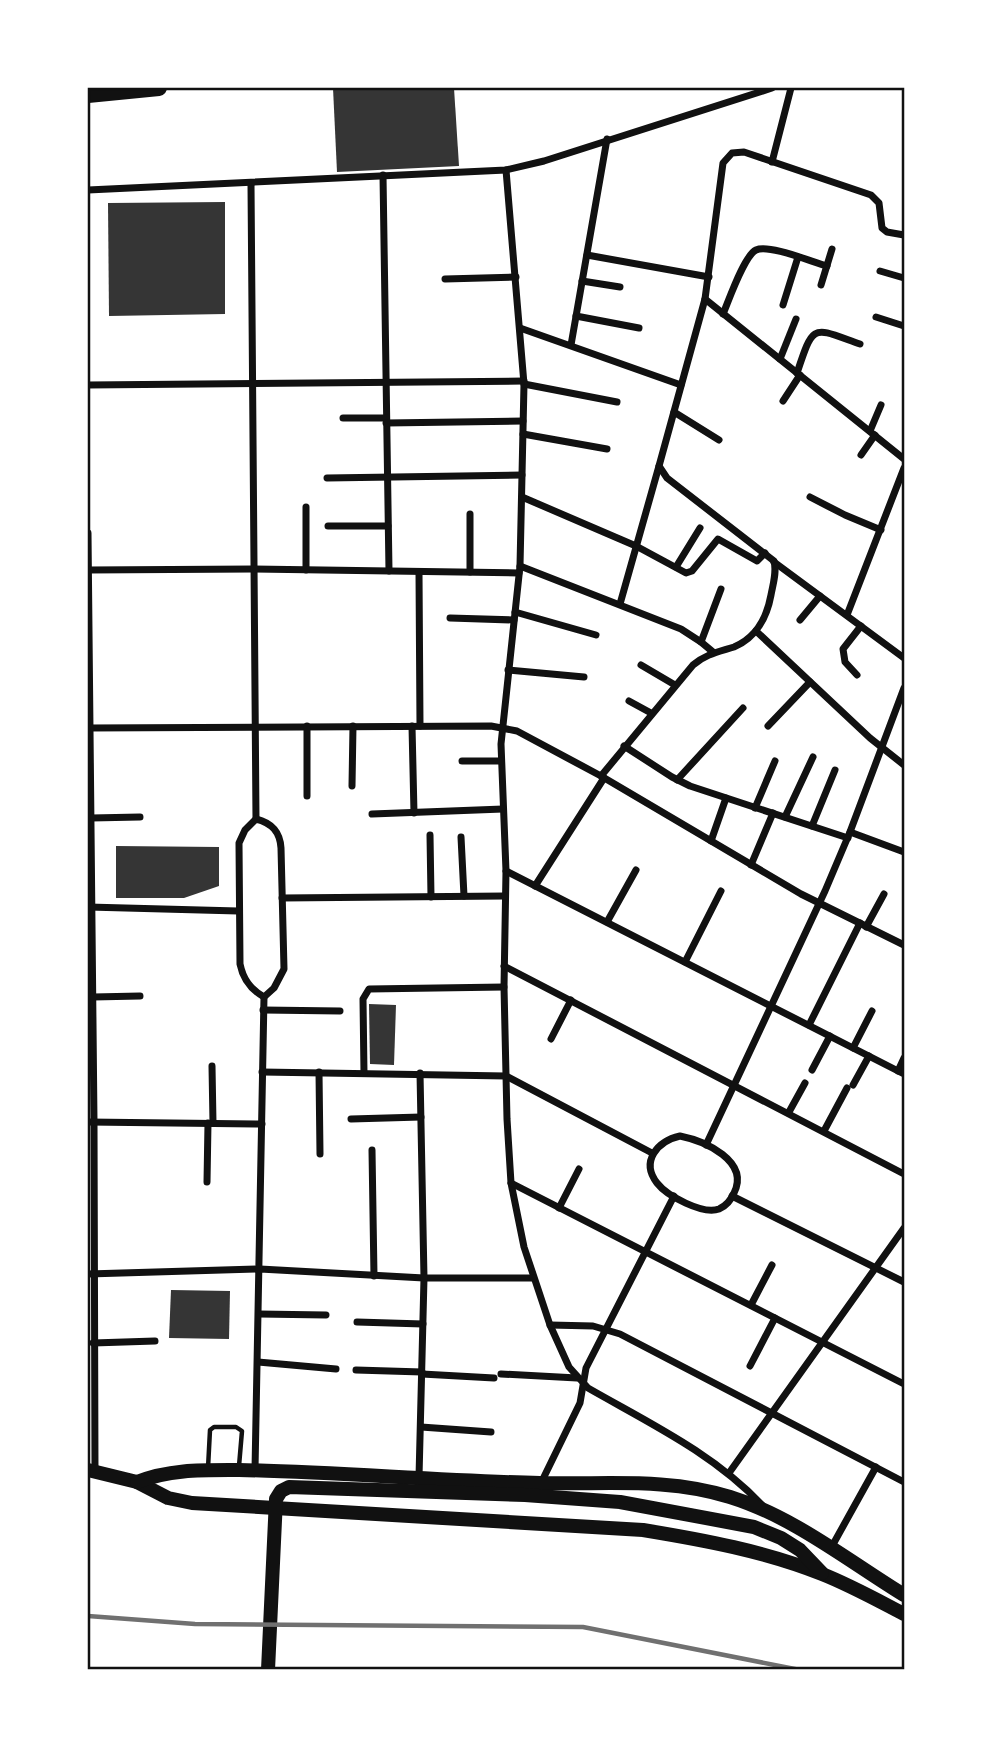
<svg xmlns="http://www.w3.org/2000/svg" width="992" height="1757" font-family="Inter,sans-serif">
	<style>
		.building { fill: #353535 }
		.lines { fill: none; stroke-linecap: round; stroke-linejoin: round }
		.service { stroke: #111; stroke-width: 4.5 }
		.minor { stroke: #111; stroke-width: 7 }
		.secondary { stroke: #111; stroke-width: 14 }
		.primary { stroke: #111; stroke-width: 16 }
		.rail { stroke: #707070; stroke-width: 4.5 }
		.neatline { fill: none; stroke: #111; stroke-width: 2.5 }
	</style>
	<rect width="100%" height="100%" fill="#fff"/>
	<g class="building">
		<path d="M333,88H454L459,166L337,172Z"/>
		<path d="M225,202V314L109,316L108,203Z"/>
		<path d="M116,846L219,847V886L184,898H116Z"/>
		<path d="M369,1004L396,1005L394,1065L370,1064Z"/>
		<path d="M171,1290L230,1291L229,1339L169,1338Z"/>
	</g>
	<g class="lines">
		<path class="service" d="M208,1468L210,1430L214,1427H236L242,1431L239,1466"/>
		<g class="minor">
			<path d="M772,162L791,88"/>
			<path d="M506,170L524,384L520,566L501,744L506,871L504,987L507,1119L511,1183L524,1247L550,1325L569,1367L588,1388C649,1423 713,1453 762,1505"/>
			<path d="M383,175L389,571"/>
			<path d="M251,184L256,819"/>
			<path d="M88,190L506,170L544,161L772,88"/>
			<path d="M587,255L709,277"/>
			<path d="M880,271L904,278"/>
			<path d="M445,279L516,277"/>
			<path d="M582,281L620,287"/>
			<path d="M821,285L832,249"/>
			<path d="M705,299L904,459"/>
			<path d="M783,305L798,257"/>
			<path d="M723,314C729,300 744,256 756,250C769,244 812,262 827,266"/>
			<path d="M576,316L639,328"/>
			<path d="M876,317L904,326"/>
			<path d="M520,328L681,385"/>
			<path d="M571,345L607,139"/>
			<path d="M780,359L796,319"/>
			<path d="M797,373C814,322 812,327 860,344"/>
			<path d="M524,384L617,402"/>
			<path d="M88,385L524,381"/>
			<path d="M783,401L800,375"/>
			<path d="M674,412L719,440"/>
			<path d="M343,418H386"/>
			<path d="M386,423L523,421"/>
			<path d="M870,431L881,405"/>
			<path d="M523,434L607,449"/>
			<path d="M861,455L875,435"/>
			<path d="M327,478L522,475"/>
			<path d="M522,497L636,546L686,573L692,571L718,539L757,561L765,553"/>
			<path d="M810,497L845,515L881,530"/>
			<path d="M306,507V570"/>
			<path d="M328,526H388"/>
			<path d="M88,533L94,1122L95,1471"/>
			<path d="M774,562L904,658"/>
			<path d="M520,566L681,629L701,642L713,652"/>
			<path d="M676,567L700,528"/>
			<path d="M88,570L254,569L519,573"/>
			<path d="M419,572L420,726"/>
			<path d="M470,572V514"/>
			<path d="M620,604L659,466"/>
			<path d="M515,612L596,635"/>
			<path d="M847,615L904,468"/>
			<path d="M450,618L514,620"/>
			<path d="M800,620L820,596"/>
			<path d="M756,631L870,738L904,765"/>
			<path d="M701,642L721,589"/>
			<path d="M641,665L675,685"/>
			<path d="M508,670L584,677"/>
			<path d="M857,675L845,662L843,649L861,626"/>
			<path d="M629,701L651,713"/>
			<path d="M412,726L414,813"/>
			<path d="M768,726L810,682"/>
			<path d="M88,728L491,726L517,731L601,776L801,894L904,945"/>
			<path d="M624,746L672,777L690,786L848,838"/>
			<path d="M462,761H501"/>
			<path d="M601,776L693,665C706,654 718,652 734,647C756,638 767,617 771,595C773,584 777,572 774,561L667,478L659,466L705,299L723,163L732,153L744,152L871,195L879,203L882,228L887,232L904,235"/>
			<path d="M677,780L743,708"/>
			<path d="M352,786L353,726"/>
			<path d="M307,796V726"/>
			<path d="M755,808L775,761"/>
			<path d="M372,814L503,809"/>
			<path d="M785,817L813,757"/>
			<path d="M91,818L140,817"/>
			<path d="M256,819C272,823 280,832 281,848L284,969L274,988L264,997C250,989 243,979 240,964L239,843L245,830Z"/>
			<path d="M812,826L835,770"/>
			<path d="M850,832L904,852"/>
			<path d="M430,835L431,897"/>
			<path d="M461,837L464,896"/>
			<path d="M711,841L726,798"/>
			<path d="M751,865L773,813"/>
			<path d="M506,871L904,1074"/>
			<path d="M535,886L604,778"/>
			<path d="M282,898L505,896"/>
			<path d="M88,907L238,911"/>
			<path d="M607,922L636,870"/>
			<path d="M866,927L884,894"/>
			<path d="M685,962L721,891"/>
			<path d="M504,966L904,1174"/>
			<path d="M93,997L140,996"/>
			<path d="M263,1010L340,1011"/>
			<path d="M809,1025L860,923"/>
			<path d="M551,1039L571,1000"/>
			<path d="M853,1048L872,1011"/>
			<path d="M212,1066L213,1123"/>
			<path d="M812,1070L830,1036"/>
			<path d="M898,1071L904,1058"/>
			<path d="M262,1072L506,1076L652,1153"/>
			<path d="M319,1072L320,1154"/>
			<path d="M364,1073L363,999L369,989L504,987"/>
			<path d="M853,1085L869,1056"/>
			<path d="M789,1112L805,1083"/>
			<path d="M351,1119L421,1117"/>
			<path d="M88,1122L262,1124"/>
			<path d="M824,1131L847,1088"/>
			<path d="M680,1136C705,1141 750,1161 734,1193C731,1200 726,1206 719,1209C703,1215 667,1196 657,1183C640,1161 658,1141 680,1136Z"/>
			<path d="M706,1145L825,891L850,832L904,688"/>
			<path d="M372,1150L374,1276"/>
			<path d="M207,1182L208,1123"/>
			<path d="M511,1183L904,1384"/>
			<path d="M732,1196L904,1282"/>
			<path d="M559,1208L579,1169"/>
			<path d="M88,1274L260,1269L424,1278H533"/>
			<path d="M751,1305L772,1265"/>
			<path d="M259,1314L326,1315"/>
			<path d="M357,1322L423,1324"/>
			<path d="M550,1325L593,1326L620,1334L904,1482"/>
			<path d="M93,1343L155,1341"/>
			<path d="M258,1362L336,1369"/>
			<path d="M750,1366L775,1318"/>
			<path d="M356,1370L422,1372"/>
			<path d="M422,1374L494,1378"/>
			<path d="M501,1374L577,1378"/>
			<path d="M421,1427L491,1432"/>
			<path d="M255,1470L264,997"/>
			<path d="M729,1473L904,1228"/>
			<path d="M419,1477L424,1278L420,1073"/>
			<path d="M541,1483L580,1403L586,1368L674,1196"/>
			<path d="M831,1548L876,1467"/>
		</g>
		<g class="secondary">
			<path d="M88,1470L137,1482L168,1498L192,1503L643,1530C704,1540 764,1551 822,1574C850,1585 877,1600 904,1614"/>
			<path d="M137,1482C170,1469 203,1470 239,1470C339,1472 440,1481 540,1483C605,1485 667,1477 730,1497C794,1517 847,1560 904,1595"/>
			<path d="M268,1670L276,1499L281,1491L289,1487L525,1495L620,1502L754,1527L781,1538L800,1550L822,1573"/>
		</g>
		<path class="primary" d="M88,95L159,88"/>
		<path class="rail" d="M88,1616L195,1624L583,1627L800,1670"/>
	</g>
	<rect width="992" height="1757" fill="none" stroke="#ffffff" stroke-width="178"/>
	<rect x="89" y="89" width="814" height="1579" class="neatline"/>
</svg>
